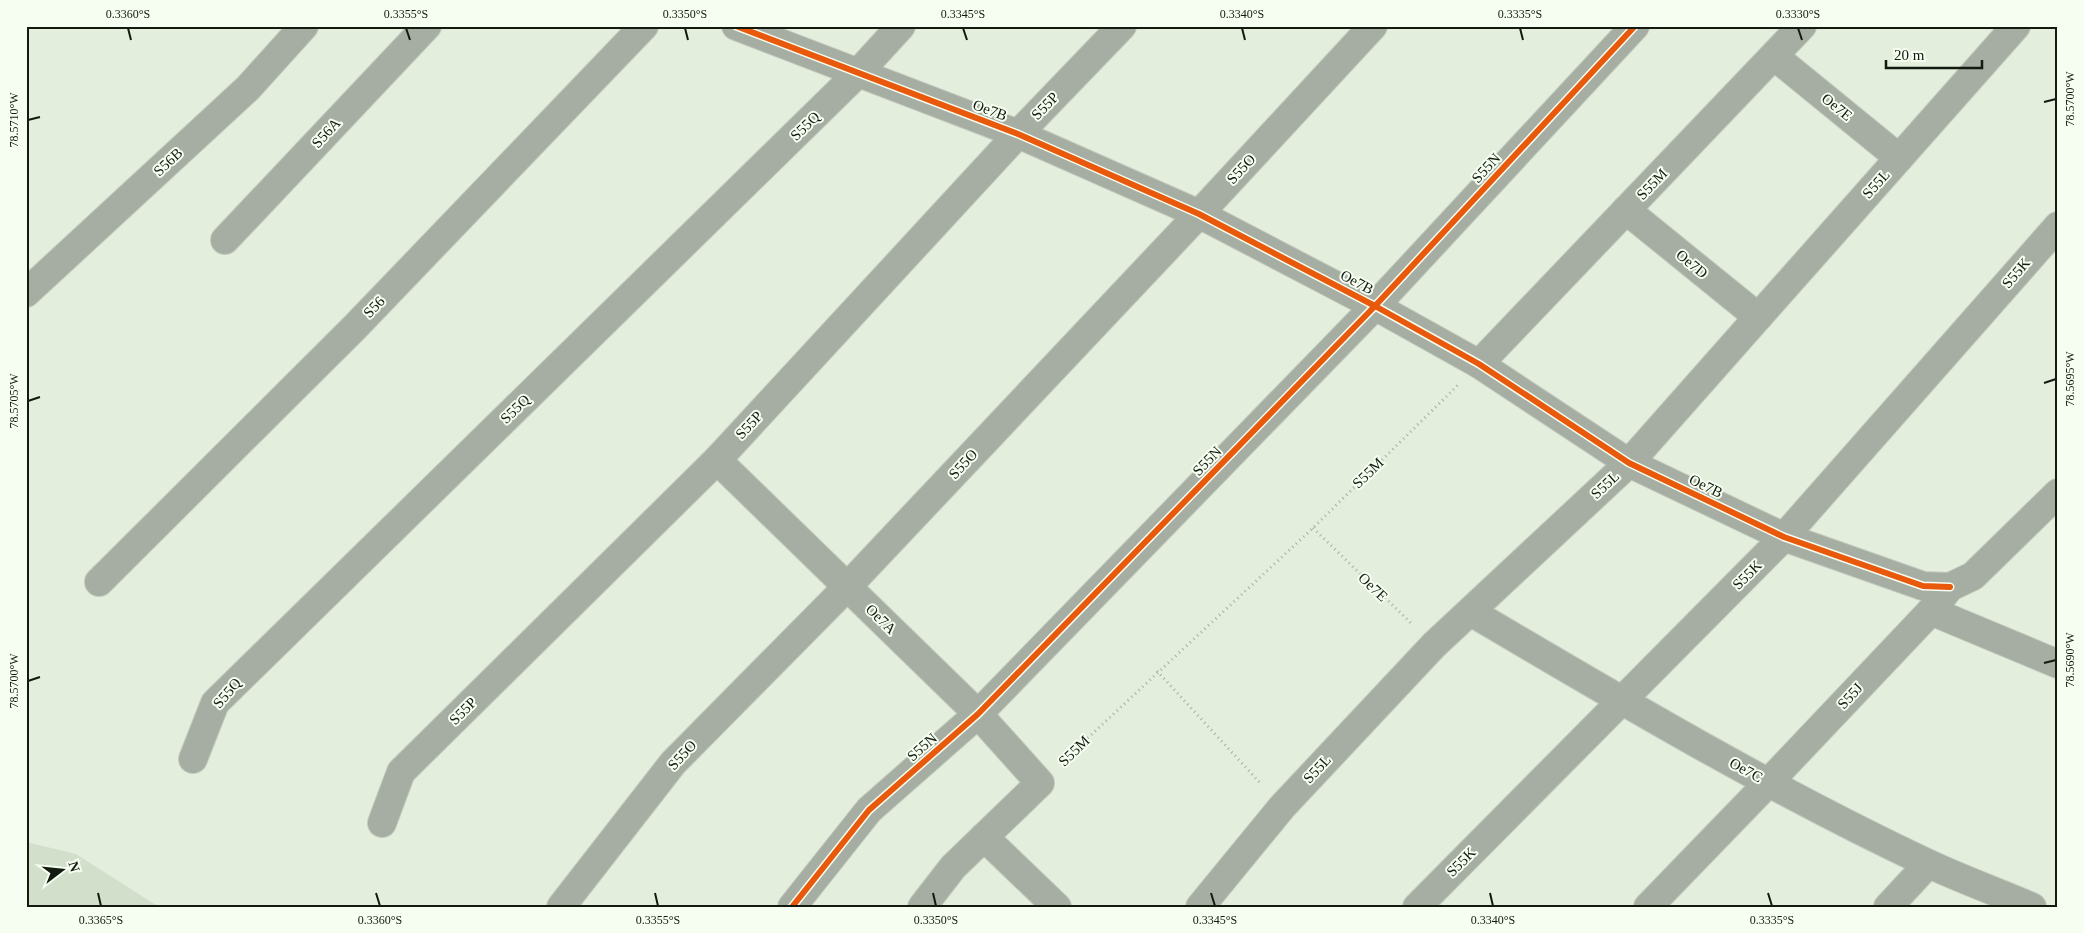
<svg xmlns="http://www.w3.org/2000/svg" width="2084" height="933" font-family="Georgia,serif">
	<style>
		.green { fill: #d2e0cb }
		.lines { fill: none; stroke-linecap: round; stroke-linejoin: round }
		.minor-casing { stroke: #c3cabe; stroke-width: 30 }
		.path { stroke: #a7afa3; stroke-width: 3; stroke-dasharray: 1 4; stroke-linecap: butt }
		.minor { stroke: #a6ada2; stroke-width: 28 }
		.cycleway-casing { stroke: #f5fef1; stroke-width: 9 }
		.cycleway { stroke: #e8590c; stroke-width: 6 }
		.ticks { fill: none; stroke: #131a0f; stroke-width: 2 }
		.labels { text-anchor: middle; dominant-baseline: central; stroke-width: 4; stroke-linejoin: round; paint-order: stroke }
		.street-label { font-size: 15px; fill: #131a0f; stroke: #f5fef1 }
		.neatline { fill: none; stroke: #131a0f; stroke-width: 2 }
		.ticks-label { font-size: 12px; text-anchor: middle; fill: #131a0f }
	</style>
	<rect width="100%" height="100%" fill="#e3eedd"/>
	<path class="green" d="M26,842L76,854L159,907H26Z"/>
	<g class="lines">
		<g class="minor-casing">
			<g id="minor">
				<path d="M736,26L1018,134L1199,214L1375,306L1479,364L1629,463L1784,537L1923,586L1950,587"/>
				<path d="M1774,56L1899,158"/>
				<path d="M1626,210L1758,317"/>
				<path d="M225,240L427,26"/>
				<path d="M26,293L248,88L304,26"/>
				<path d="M1479,364L1802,26"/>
				<path d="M717,460L978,714L1040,783L953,867L922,907"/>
				<path d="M99,582L355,327L644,26"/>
				<path d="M1931,611L2058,664"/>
				<path d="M1471,612C1620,700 1770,789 1927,863C1961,879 1997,892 2032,907"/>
				<path d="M193,759L215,703L858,73L901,26"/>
				<path d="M382,823L401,772L717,460L1018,134L1122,26"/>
				<path d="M984,837L1057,907"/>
				<path d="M561,907L673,763L847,587L1199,214L1373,26"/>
				<path d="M792,907L869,810L978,714L1375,306L1635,26"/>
				<path d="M1200,907L1282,807L1434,645L1629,463L2016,26"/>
				<path d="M1417,907L1784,537L2058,226"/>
				<path d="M1648,907L1768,783L1931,611L1950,587L1973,576L2058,493"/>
				<path d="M1888,907L1928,864"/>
			</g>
		</g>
		<g class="path">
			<path d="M1313,528L1412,624"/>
			<path d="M1157,671L1262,785"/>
			<path d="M1062,762L1313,528L1458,385"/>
		</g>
		<use href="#minor" class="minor"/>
		<g class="cycleway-casing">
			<g id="cycleway">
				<path d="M736,26L1018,134L1199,214L1375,306L1479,364L1629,463L1784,537L1923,586L1950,587"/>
				<path d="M792,907L869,810L978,714L1375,306L1635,26"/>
			</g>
		</g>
		<use href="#cycleway" class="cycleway"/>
	</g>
	<path class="ticks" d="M128,28L131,40M406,28L410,40M685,28L688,40M963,28L967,40M1242,28L1245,40M1520,28L1523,40M1798,28L1802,40M2044,102L2056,99M28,120L40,117M2044,383L2056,379M28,401L40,397M2044,663L2056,660M28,681L40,677M98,893L101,906M376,893L380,906M655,893L658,906M933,893L936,906M1211,893L1215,906M1490,893L1493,906M1768,893L1772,906"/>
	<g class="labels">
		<g class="street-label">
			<text transform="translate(1045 106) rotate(-46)">S55P</text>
			<text transform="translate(1837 107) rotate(39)">Oe7E</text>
			<text transform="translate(990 110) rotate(21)">Oe7B</text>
			<text transform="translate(805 126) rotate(-44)">S55Q</text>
			<text transform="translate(326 133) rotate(-47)">S56A</text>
			<text transform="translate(168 162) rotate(-43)">S56B</text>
			<text transform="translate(1486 168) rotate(-47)">S55N</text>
			<text transform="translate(1241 169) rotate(-47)">S55O</text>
			<text transform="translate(1652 184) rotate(-46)">S55M</text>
			<text transform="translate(1876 184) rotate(-48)">S55L</text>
			<text transform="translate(1692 264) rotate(39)">Oe7D</text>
			<text transform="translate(2016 273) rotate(-49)">S55K</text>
			<text transform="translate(1357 282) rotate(28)">Oe7B</text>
			<text transform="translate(374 307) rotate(-46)">S56</text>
			<text transform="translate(515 409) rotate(-44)">S55Q</text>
			<text transform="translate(749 425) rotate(-47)">S55P</text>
			<text transform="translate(1207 461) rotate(-46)">S55N</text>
			<text transform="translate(963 464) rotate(-47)">S55O</text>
			<text transform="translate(1368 473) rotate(-44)">S55M</text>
			<text transform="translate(1605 485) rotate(-43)">S55L</text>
			<text transform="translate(1706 486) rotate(26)">Oe7B</text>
			<text transform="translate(1747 575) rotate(-45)">S55K</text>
			<text transform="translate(1373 587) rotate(44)">Oe7E</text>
			<text transform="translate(881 619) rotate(44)">Oe7A</text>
			<text transform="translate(227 693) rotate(-49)">S55Q</text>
			<text transform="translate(1850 696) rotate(-47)">S55J</text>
			<text transform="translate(463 711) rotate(-45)">S55P</text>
			<text transform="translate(922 747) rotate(-41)">S55N</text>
			<text transform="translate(1074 751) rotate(-44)">S55M</text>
			<text transform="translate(682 755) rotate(-47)">S55O</text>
			<text transform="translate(1317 769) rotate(-47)">S55L</text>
			<text transform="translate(1746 770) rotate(29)">Oe7C</text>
			<text transform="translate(1461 862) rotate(-45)">S55K</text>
		</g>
	</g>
	<rect width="2084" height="933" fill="none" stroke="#f5fef1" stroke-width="55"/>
	<g transform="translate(62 870) rotate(74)" stroke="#f5fef1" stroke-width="4" paint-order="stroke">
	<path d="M0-4L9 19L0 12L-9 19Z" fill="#131a0f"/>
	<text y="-8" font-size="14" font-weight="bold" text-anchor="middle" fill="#131a0f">N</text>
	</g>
	<path d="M1886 60v8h96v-8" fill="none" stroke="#131a0f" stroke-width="2.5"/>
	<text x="1894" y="60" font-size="15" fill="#131a0f" stroke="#f5fef1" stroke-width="4" paint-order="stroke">20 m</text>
	<rect x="28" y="28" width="2028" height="878" class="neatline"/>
	<g class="ticks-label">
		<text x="128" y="18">0.3360°S</text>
		<text x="406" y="18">0.3355°S</text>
		<text x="685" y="18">0.3350°S</text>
		<text x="963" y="18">0.3345°S</text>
		<text x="1242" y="18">0.3340°S</text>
		<text x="1520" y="18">0.3335°S</text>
		<text x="1798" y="18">0.3330°S</text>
		<text transform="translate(2070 99) rotate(-90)" y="4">78.5700°W</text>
		<text transform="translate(14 120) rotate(-90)" y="4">78.5710°W</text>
		<text transform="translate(2070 379) rotate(-90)" y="4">78.5695°W</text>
		<text transform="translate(14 401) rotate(-90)" y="4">78.5705°W</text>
		<text transform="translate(2070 660) rotate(-90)" y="4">78.5690°W</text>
		<text transform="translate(14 681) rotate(-90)" y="4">78.5700°W</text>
		<text x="101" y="924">0.3365°S</text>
		<text x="380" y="924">0.3360°S</text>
		<text x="658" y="924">0.3355°S</text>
		<text x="936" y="924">0.3350°S</text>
		<text x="1215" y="924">0.3345°S</text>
		<text x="1493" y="924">0.3340°S</text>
		<text x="1772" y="924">0.3335°S</text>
	</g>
</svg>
